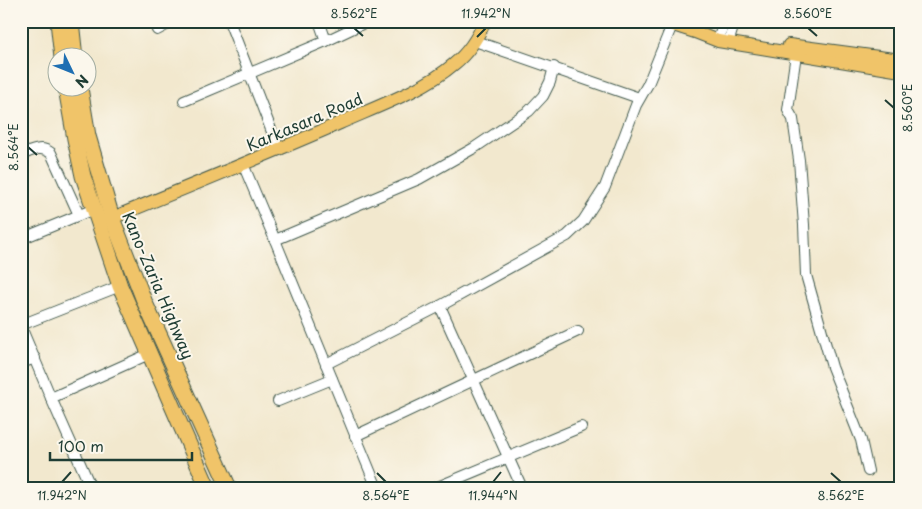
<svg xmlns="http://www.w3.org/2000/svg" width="922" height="509" font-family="'Playpen Sans',sans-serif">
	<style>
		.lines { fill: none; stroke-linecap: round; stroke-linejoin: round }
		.minor-casing { stroke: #3f574b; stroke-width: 12 }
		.major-casing { stroke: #3f574b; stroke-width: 14 }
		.highway-casing { stroke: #3f574b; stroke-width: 17 }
		.minor { stroke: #fff; stroke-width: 10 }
		.major { stroke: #f0c469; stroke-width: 12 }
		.highway { stroke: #f0c469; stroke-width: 15 }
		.ticks { fill: none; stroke: #1f3d34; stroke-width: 2 }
		.labels { text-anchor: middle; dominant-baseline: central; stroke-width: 4; stroke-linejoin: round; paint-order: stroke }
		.street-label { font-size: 16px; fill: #1f3d34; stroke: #fbf7ec }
		.neatline { fill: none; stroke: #1f3d34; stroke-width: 2 }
		.ticks-label { font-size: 12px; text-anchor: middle; fill: #1f3d34 }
	</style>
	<rect width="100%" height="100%" fill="#fbf7ec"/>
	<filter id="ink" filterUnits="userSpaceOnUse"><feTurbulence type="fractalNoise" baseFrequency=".02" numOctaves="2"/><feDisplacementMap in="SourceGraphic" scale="10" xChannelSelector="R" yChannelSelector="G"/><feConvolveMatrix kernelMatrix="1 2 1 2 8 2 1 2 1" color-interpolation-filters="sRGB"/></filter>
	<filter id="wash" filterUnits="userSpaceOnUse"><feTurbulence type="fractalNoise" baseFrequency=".0096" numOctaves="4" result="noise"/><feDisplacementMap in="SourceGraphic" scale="20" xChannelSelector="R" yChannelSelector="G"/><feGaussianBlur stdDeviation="1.12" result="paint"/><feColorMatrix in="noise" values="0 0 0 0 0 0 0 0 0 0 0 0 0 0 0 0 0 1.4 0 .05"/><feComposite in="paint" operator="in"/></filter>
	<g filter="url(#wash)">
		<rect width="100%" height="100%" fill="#f2e8ce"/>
	</g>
	<g filter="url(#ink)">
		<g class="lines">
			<g class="minor-casing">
				<g id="minor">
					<path d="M229,21L279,150"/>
					<path d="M157,30L174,21"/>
					<path d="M326,41L368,21"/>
					<path d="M475,41L639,98"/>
					<path d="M718,41L724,21"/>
					<path d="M728,43L735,21"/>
					<path d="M796,54L788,110L793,119L799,160L804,225L806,275L832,367L861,440L868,471"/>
					<path d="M184,101L326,41L319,21"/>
					<path d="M21,155C32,151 41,145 51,153L79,215"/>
					<path d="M243,164L275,240L377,488"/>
					<path d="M21,239L94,209"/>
					<path d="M275,240L419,179L474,148L529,111L543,96L550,82L554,67"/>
					<path d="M440,306L522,488"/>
					<path d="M21,325L120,286"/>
					<path d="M21,327L51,398L91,488"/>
					<path d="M21,363L35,358"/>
					<path d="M326,364L440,306L567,236L583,221L605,187L636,105L648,84L672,25"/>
					<path d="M51,398L149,354"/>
					<path d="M278,401L332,379"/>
					<path d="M355,436L578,331"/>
					<path d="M435,488L581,427"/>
				</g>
			</g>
			<g class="major-casing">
				<g id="major">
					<path d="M661,21L695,32L718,41L901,71"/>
					<path d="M789,45L901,60"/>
					<path d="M112,218C188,187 264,156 340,123C376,107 424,90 454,64C468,53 478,37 485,21"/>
				</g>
			</g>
			<g class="highway-casing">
				<g id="highway">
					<path d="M58,21L62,58"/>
					<path d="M71,21L75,58"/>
					<path d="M66,88L75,139L83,176L120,286L208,488"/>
					<path d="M80,88L88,136L112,218L145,303L229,488"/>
				</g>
			</g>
			<use href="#minor" class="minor"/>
			<use href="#major" class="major"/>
			<use href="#highway" class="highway"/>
		</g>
	</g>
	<path class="ticks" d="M354,28L363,36M808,28L817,36M477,37L486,28M885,100L894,108M28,147L37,155M377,473L386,482M831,473L841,482M62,482L71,472M493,482L501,472"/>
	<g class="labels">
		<g class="street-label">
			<text transform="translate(304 121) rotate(-23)">Karkasara Road</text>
			<text transform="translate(159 285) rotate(67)">Kano-Zaria Highway</text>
		</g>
	</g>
	<rect width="922" height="509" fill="none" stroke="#fbf7ec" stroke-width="55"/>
	<g transform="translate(72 72) rotate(133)"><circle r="24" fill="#fbf7ec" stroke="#a3ada2"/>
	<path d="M0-4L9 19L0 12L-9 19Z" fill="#1f6fb2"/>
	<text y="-8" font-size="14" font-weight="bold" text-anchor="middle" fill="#1f3d34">N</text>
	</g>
	<path d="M50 452v8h142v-8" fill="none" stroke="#1f3d34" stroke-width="2.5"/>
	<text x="58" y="452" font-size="15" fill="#1f3d34" stroke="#fbf7ec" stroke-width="4" paint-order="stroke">100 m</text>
	<rect x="28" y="28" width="866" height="454" class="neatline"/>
	<g class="ticks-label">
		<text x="354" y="18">8.562°E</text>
		<text x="486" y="18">11.942°N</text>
		<text x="808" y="18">8.560°E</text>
		<text transform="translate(908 108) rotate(-90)" y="4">8.560°E</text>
		<text transform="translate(14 147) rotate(-90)" y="4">8.564°E</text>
		<text x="62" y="500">11.942°N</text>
		<text x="386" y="500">8.564°E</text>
		<text x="493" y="500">11.944°N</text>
		<text x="841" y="500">8.562°E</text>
	</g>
</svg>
